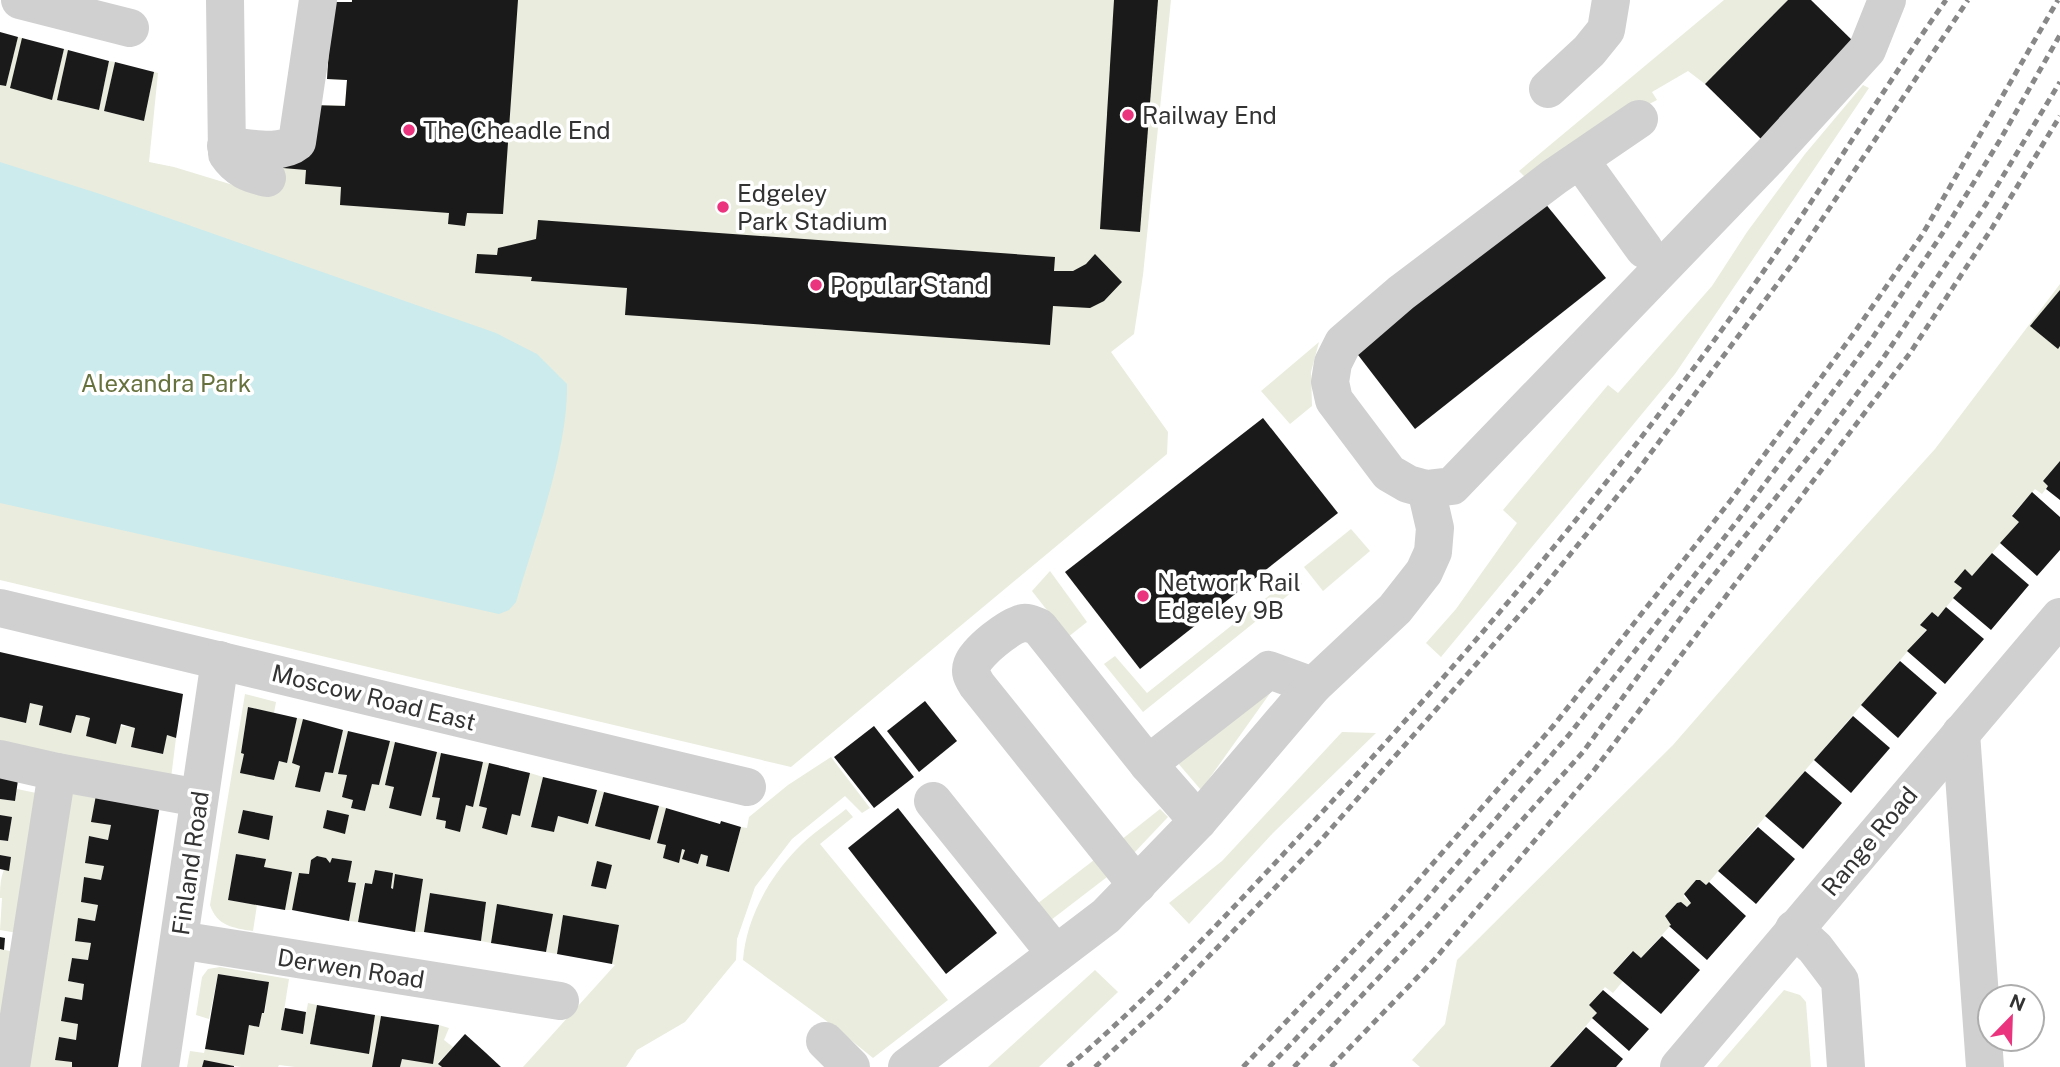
<svg xmlns="http://www.w3.org/2000/svg" width="2060" height="1067" font-family="'Public Sans',sans-serif">
	<style>
		.green { fill: #eaecde; fill-rule: evenodd }
		.water { fill: #cbebed }
		.building { fill: #1a1a1a }
		.lines { fill: none; stroke-linecap: round; stroke-linejoin: round }
		.minor { stroke: #d0d0d0; stroke-width: 38 }
		.rail { stroke: #888; stroke-width: 5; stroke-dasharray: 7 5; stroke-linecap: butt }
		.poi-dot { fill: #eb347e; stroke: #fff; stroke-width: 2.5 }
		.labels { text-anchor: middle; dominant-baseline: central; stroke-width: 7; stroke-linejoin: round; paint-order: stroke }
		.poi-label { font-size: 24px; fill: #333; stroke: #fff; text-anchor: start }
		.park-label { font-size: 24px; fill: #67713d; stroke: #fff }
		.street-label { font-size: 24px; fill: #333; stroke: #fff }
	</style>
	<rect width="100%" height="100%" fill="#fff"/>
	<g class="green">
		<path d="M352,0H1171L1143,275L1134,334L1111,352L1168,432L1167,454L791,767L0,580V85L6,86L18,37L22,38L52,99L64,49L68,50L57,100L99,110L109,61L115,62L104,111L144,121L154,72L158,73L149,162L174,167L269,196L311,105H345L347,80L327,79L332,2H351Z"/>
		<path d="M1724,0H1788L1705,84L1688,71L1652,92L1657,100L1594,132L1529,181L1519,171Z"/>
		<path d="M1863,85L1869,88L1675,374L1441,657L1426,643L1456,609L1517,523L1503,510L1608,385L1618,393L1712,286L1747,232L1805,154Z"/>
		<path d="M2060,284V462L2043,481L2048,486L2042,494L2035,489L2012,515L2019,522L1972,576L1965,570L1955,582L1962,588L1938,617L1932,612L1921,624L1926,630L1709,882L1706,885L1700,880H1696L1684,894V897L1691,903L1687,907L1681,902L1677,903L1665,916L1671,925L1641,958L1632,951L1613,973L1623,981L1613,993L1605,987L1589,1005L1597,1013L1550,1067H1420L1412,1060L1445,1024L1457,960L1673,745L1815,582L1935,449Z"/>
		<path d="M1319,342L1311,372L1312,406L1290,424L1261,391Z"/>
		<path d="M1351,529L1370,551L1323,591L1304,567Z"/>
		<path d="M1050,571L1087,622L1068,637L1032,591Z"/>
		<path d="M1295,575L1302,584L1143,712L1104,664L1115,656L1147,693Z"/>
		<path d="M1276,685L1201,790L1177,762Z"/>
		<path d="M245,694L276,702L274,713L248,707L241,752L244,754L241,773L274,780L279,761L287,763L297,718L303,719L292,763L300,766L296,787L320,792L325,772L333,773L343,730L348,731L338,773L347,775L353,800L351,808L365,811L372,784L379,785L390,741L395,742L385,785L394,787L389,808L421,816L437,752L441,753L432,796L440,798L436,818L446,821L445,828L460,831L466,805L472,807L483,762L489,763L479,806L487,808L482,828L507,834L512,814L530,773L543,777L531,827L554,832L558,816L588,824L597,790L604,792L595,826L650,840L659,806L666,808L657,843L666,845L678,862L682,849L685,850L683,859L698,864L701,854L708,856L706,866L729,872L741,827L747,828L749,817L788,785L831,757L870,808L862,813L845,796L792,839L755,887L737,939L736,960L685,1022L637,1050L626,1067H523L615,965L612,964L619,926L563,916L557,954L546,952L552,914L497,905L491,943L481,941L486,903L431,893L424,932H415L423,879L396,874L393,889L391,888L393,873L375,870L372,884L364,883L358,922L349,921L356,884L348,882L351,861L332,858L330,863L326,858L317,856L311,860L309,874L299,873L292,910H285L292,872L264,867L265,859L236,854L228,900L257,905L253,931C233,928 217,926 210,905ZM243,810L273,816L269,839L239,833ZM328,810L349,816L345,833L324,828ZM597,862L612,865L606,889L591,886Z"/>
		<path d="M30,703L43,706L40,725L71,733L76,715L90,718L86,736C104,730 117,723 135,728L131,747L162,754L167,735L176,738L170,786L0,749V717L25,723Z"/>
		<path d="M1342,732L1376,733L1273,833L1189,924L1169,903L1222,861Z"/>
		<path d="M63,786L96,795L92,821L111,825L108,840L89,836L85,862L104,866L101,880L84,877L81,902L98,905L95,921L78,919L75,940L91,943L88,960L72,958L68,981L84,984L82,1000L65,997L61,1021L78,1024L76,1040L59,1037L55,1059L72,1062V1067H19Z"/>
		<path d="M17,789L46,795L23,934L0,930L2,898H0C0,881 1,871 11,857L0,855V840L8,841L12,818L0,815V799L15,801Z"/>
		<path d="M846,809L853,817L820,844L948,1000L873,1058L836,1028L743,960C746,920 768,879 796,850C810,835 830,822 846,809Z"/>
		<path d="M1160,809L1168,817L1133,854L1121,840Z"/>
		<path d="M1094,860L1107,877L1051,920L1037,904Z"/>
		<path d="M0,949L20,953L0,1067Z"/>
		<path d="M220,967L289,979L281,1030L302,1034L308,1003L317,1005L310,1044L368,1053L375,1015L381,1016L372,1067H295L279,1065L278,1067H241L204,1061L202,1067H187L190,1051L204,1053L205,1049L243,1055L249,1025L259,1027L262,1013H265L268,982L218,974L209,1019L196,1015L202,977L208,969Z"/>
		<path d="M1095,970L1118,992L1039,1067H988Z"/>
		<path d="M1784,990L1800,995L1806,1002L1811,1067H1717Z"/>
		<path d="M439,1025L449,1028L444,1040L453,1047L438,1063L442,1067H400L402,1059Z"/>
	</g>
	<path class="water" d="M0,162L100,194L496,333L537,354L567,384C568,451 535,537 516,602L509,610L499,614L0,503Z"/>
	<g class="building">
		<path d="M352,0H518L503,214L467,213L465,226L448,224L449,213L340,205L341,187L305,184L306,170L271,167L311,105L345,106L347,80L327,79L332,2H352Z"/>
		<path d="M1114,0H1158L1140,232L1100,229Z"/>
		<path d="M1788,0H1811L1856,44L1762,140L1705,84Z"/>
		<path d="M0,32L18,37L6,86L0,85Z"/>
		<path d="M22,38L64,49L52,100L10,88Z"/>
		<path d="M68,50L109,61L99,110L57,100Z"/>
		<path d="M115,62L154,72L144,121L104,111Z"/>
		<path d="M1544,202L1606,278L1415,429L1355,351Z"/>
		<path d="M538,220L1055,257L1054,271H1073L1086,264L1095,254L1122,282L1104,301L1090,308L1053,306L1050,345L625,315L627,288L531,281L532,277L475,273L477,254L497,255L498,248L536,239Z"/>
		<path d="M2060,290V346L2058,349L2030,326Z"/>
		<path d="M1263,418L1338,513L1140,669L1065,572Z"/>
		<path d="M2060,461V500L2046,489L2048,486L2043,481Z"/>
		<path d="M2032,492L2060,517V550L2037,576L2000,543L2019,522L2012,516Z"/>
		<path d="M1992,553L2029,585L1991,630L1953,598L1962,588L1954,582L1965,569L1972,576Z"/>
		<path d="M1946,607L1984,639L1945,684L1907,651L1927,630L1920,625L1932,612L1938,617Z"/>
		<path d="M0,652L183,694L176,738L167,735L163,754L131,747L135,728L121,724L116,744L86,736L90,718L83,716L76,715L71,733L39,725L43,706L30,703L26,723L0,717Z"/>
		<path d="M1900,661L1937,693L1898,738L1861,705Z"/>
		<path d="M925,701L957,741L919,772L887,731Z"/>
		<path d="M248,707L297,718L287,763L279,761L274,780L240,773L244,754L241,753Z"/>
		<path d="M1853,716L1890,748L1851,793L1814,760Z"/>
		<path d="M303,719L343,730L333,773L325,772L320,792L295,787L300,766L292,763Z"/>
		<path d="M874,726L914,777L874,808L834,757Z"/>
		<path d="M348,731L390,741L379,785L372,784L365,811L351,808L353,800L342,797L347,775L338,774Z"/>
		<path d="M395,742L437,752L421,816L389,808L394,787L385,785Z"/>
		<path d="M441,753L483,762L473,807L466,805L460,832L445,828L446,821L436,819L440,798L432,797Z"/>
		<path d="M489,763L530,773L520,816L512,814L507,835L482,828L487,808L479,806Z"/>
		<path d="M1805,771L1842,803L1803,849L1765,816Z"/>
		<path d="M0,773L18,780L15,801L0,799Z"/>
		<path d="M543,777L597,790L588,824L558,816L554,832L531,827Z"/>
		<path d="M604,792L659,806L650,840L595,826Z"/>
		<path d="M96,795L161,798L118,1067H72V1062L55,1060L59,1037L76,1040L78,1024L61,1021L65,997L82,1000L84,984L68,981L72,958L88,960L91,943L75,941L78,918L95,921L98,905L81,902L84,877L101,880L104,866L85,863L89,836L108,840L111,825L91,822Z"/>
		<path d="M666,808L720,824L721,821L741,827L729,872L706,866L708,856L701,854L698,864L682,859L685,850L682,849L679,863L663,858L666,845L657,843Z"/>
		<path d="M898,808L997,933L946,974L848,848Z"/>
		<path d="M243,810L273,816L269,840L238,833Z"/>
		<path d="M327,810L349,815L345,834L323,828Z"/>
		<path d="M0,815L12,817L8,841L0,840Z"/>
		<path d="M1758,827L1795,859L1756,904L1718,871Z"/>
		<path d="M236,854L266,859L264,867L292,872L285,910L228,900Z"/>
		<path d="M0,855L11,857L9,871L0,869Z"/>
		<path d="M317,856L326,858L330,863L332,858L352,861L348,882L356,883L349,921L292,910L299,873L309,874L311,860Z"/>
		<path d="M597,861L612,865L606,889L591,886Z"/>
		<path d="M375,870L393,873L391,888L393,889L395,874L423,879L415,932L358,922L365,883L372,884Z"/>
		<path d="M1696,880H1700L1706,885L1709,882L1746,916L1707,960L1669,926L1671,925L1665,916L1677,903L1681,902L1687,907L1691,903L1684,894Z"/>
		<path d="M430,893L486,902L481,941L424,932Z"/>
		<path d="M497,904L553,914L546,952L491,943Z"/>
		<path d="M563,915L619,925L612,964L557,954Z"/>
		<path d="M1662,936L1700,970L1661,1014L1613,973L1633,951L1641,958Z"/>
		<path d="M0,937L5,938L4,950L0,949Z"/>
		<path d="M218,974L269,982L264,1013H262L259,1027L249,1025L244,1055L205,1049Z"/>
		<path d="M1603,990L1649,1029L1629,1051L1592,1018L1597,1013L1589,1005Z"/>
		<path d="M317,1005L375,1015L369,1054L310,1044Z"/>
		<path d="M285,1008L306,1012L303,1034L281,1030Z"/>
		<path d="M381,1016L439,1025L433,1064L402,1059L400,1067H372Z"/>
		<path d="M1586,1027L1623,1059L1616,1067H1550Z"/>
		<path d="M465,1034L486,1053L501,1067H442L438,1064Z"/>
		<path d="M204,1060L234,1066V1067H202Z"/>
	</g>
	<g class="lines">
		<g class="minor">
			<path d="M20,0L130,28"/>
			<path d="M225,0L227,154C237,169 249,174 267,178"/>
			<path d="M1548,89L1589,51L1606,30L1611,0"/>
			<path d="M1639,119L1554,177L1401,293L1343,343L1333,363L1330,382L1334,400L1389,473L1408,484L1426,489L1452,486L1770,156L1867,50L1887,0"/>
			<path d="M226,146C247,147 280,156 297,142L318,0"/>
			<path d="M1580,160L1644,249"/>
			<path d="M0,608L747,787"/>
			<path d="M1961,733L1985,1067"/>
			<path d="M0,759L57,772L199,798"/>
			<path d="M1148,764L1269,670L1313,686"/>
			<path d="M933,801L1056,954"/>
			<path d="M1137,885L977,685C973,678 969,673 972,665C977,651 1009,626 1023,623C1029,622 1033,625 1039,627L1148,764L1198,821"/>
			<path d="M1794,929L1815,948L1840,981L1846,1067"/>
			<path d="M179,940L560,1001"/>
			<path d="M825,1041L851,1067"/>
			<path d="M11,1067L57,772"/>
			<path d="M160,1067L220,660"/>
			<path d="M907,1067L1106,916L1198,821L1313,686L1395,609L1424,572L1433,552L1435,528L1426,489"/>
			<path d="M1679,1067L2060,617"/>
		</g>
		<g class="rail">
			<path d="M1068,1067C1163,986 1253,887 1338,795C1496,623 1646,442 1779,249C1836,167 1888,82 1946,0"/>
			<path d="M1095,1067L1160,1007L1321,840L1538,594L1632,478L1793,263L1968,0"/>
			<path d="M1243,1067L1393,909L1554,725L1731,500L1854,333L1922,235L2058,0"/>
			<path d="M1269,1067L1405,924L1568,736L1738,520L1869,343L1942,234L2000,140L2060,35"/>
			<path d="M1294,1067L1423,931L1583,752L1693,601L1822,440L1880,363L1986,204L2060,82"/>
			<path d="M1331,1067L1434,960L1595,769L1910,353L1992,228L2060,116"/>
		</g>
	</g>
	<g class="poi-dot">
		<circle cx="1128" cy="115" r="7"/>
		<circle cx="409" cy="130" r="7"/>
		<circle cx="723" cy="207" r="7"/>
		<circle cx="816" cy="285" r="7"/>
		<circle cx="1143" cy="596" r="7"/>
	</g>
	<g class="labels">
		<g class="poi-label">
			<text x="1142" y="115">Railway End</text>
			<text x="423" y="130">The Cheadle End</text>
			<text x="737" y="193">Edgeley<tspan x="737" dy="28">Park Stadium</tspan></text>
			<text x="830" y="285">Popular Stand</text>
			<text x="1157" y="582">Network Rail<tspan x="1157" dy="28">Edgeley 9B</tspan></text>
		</g>
		<g class="park-label">
			<text x="166" y="383">Alexandra Park</text>
		</g>
		<g class="street-label">
			<text transform="translate(374 697) rotate(14)">Moscow Road East</text>
			<text transform="translate(1869 841) rotate(-50)">Range Road</text>
			<text transform="translate(190 863) rotate(-82)">Finland Road</text>
			<text transform="translate(351 968) rotate(9)">Derwen Road</text>
		</g>
	</g>
	<g transform="translate(2011 1018) rotate(23)"><circle r="33" fill="#ffffff" stroke="#adadad" stroke-width="2"/>
	<path d="M0-5L12 26L0 18L-12 26Z" fill="#eb347e"/>
	<text y="-10" font-size="19" font-weight="bold" text-anchor="middle" fill="#333333">N</text>
	</g>
</svg>
